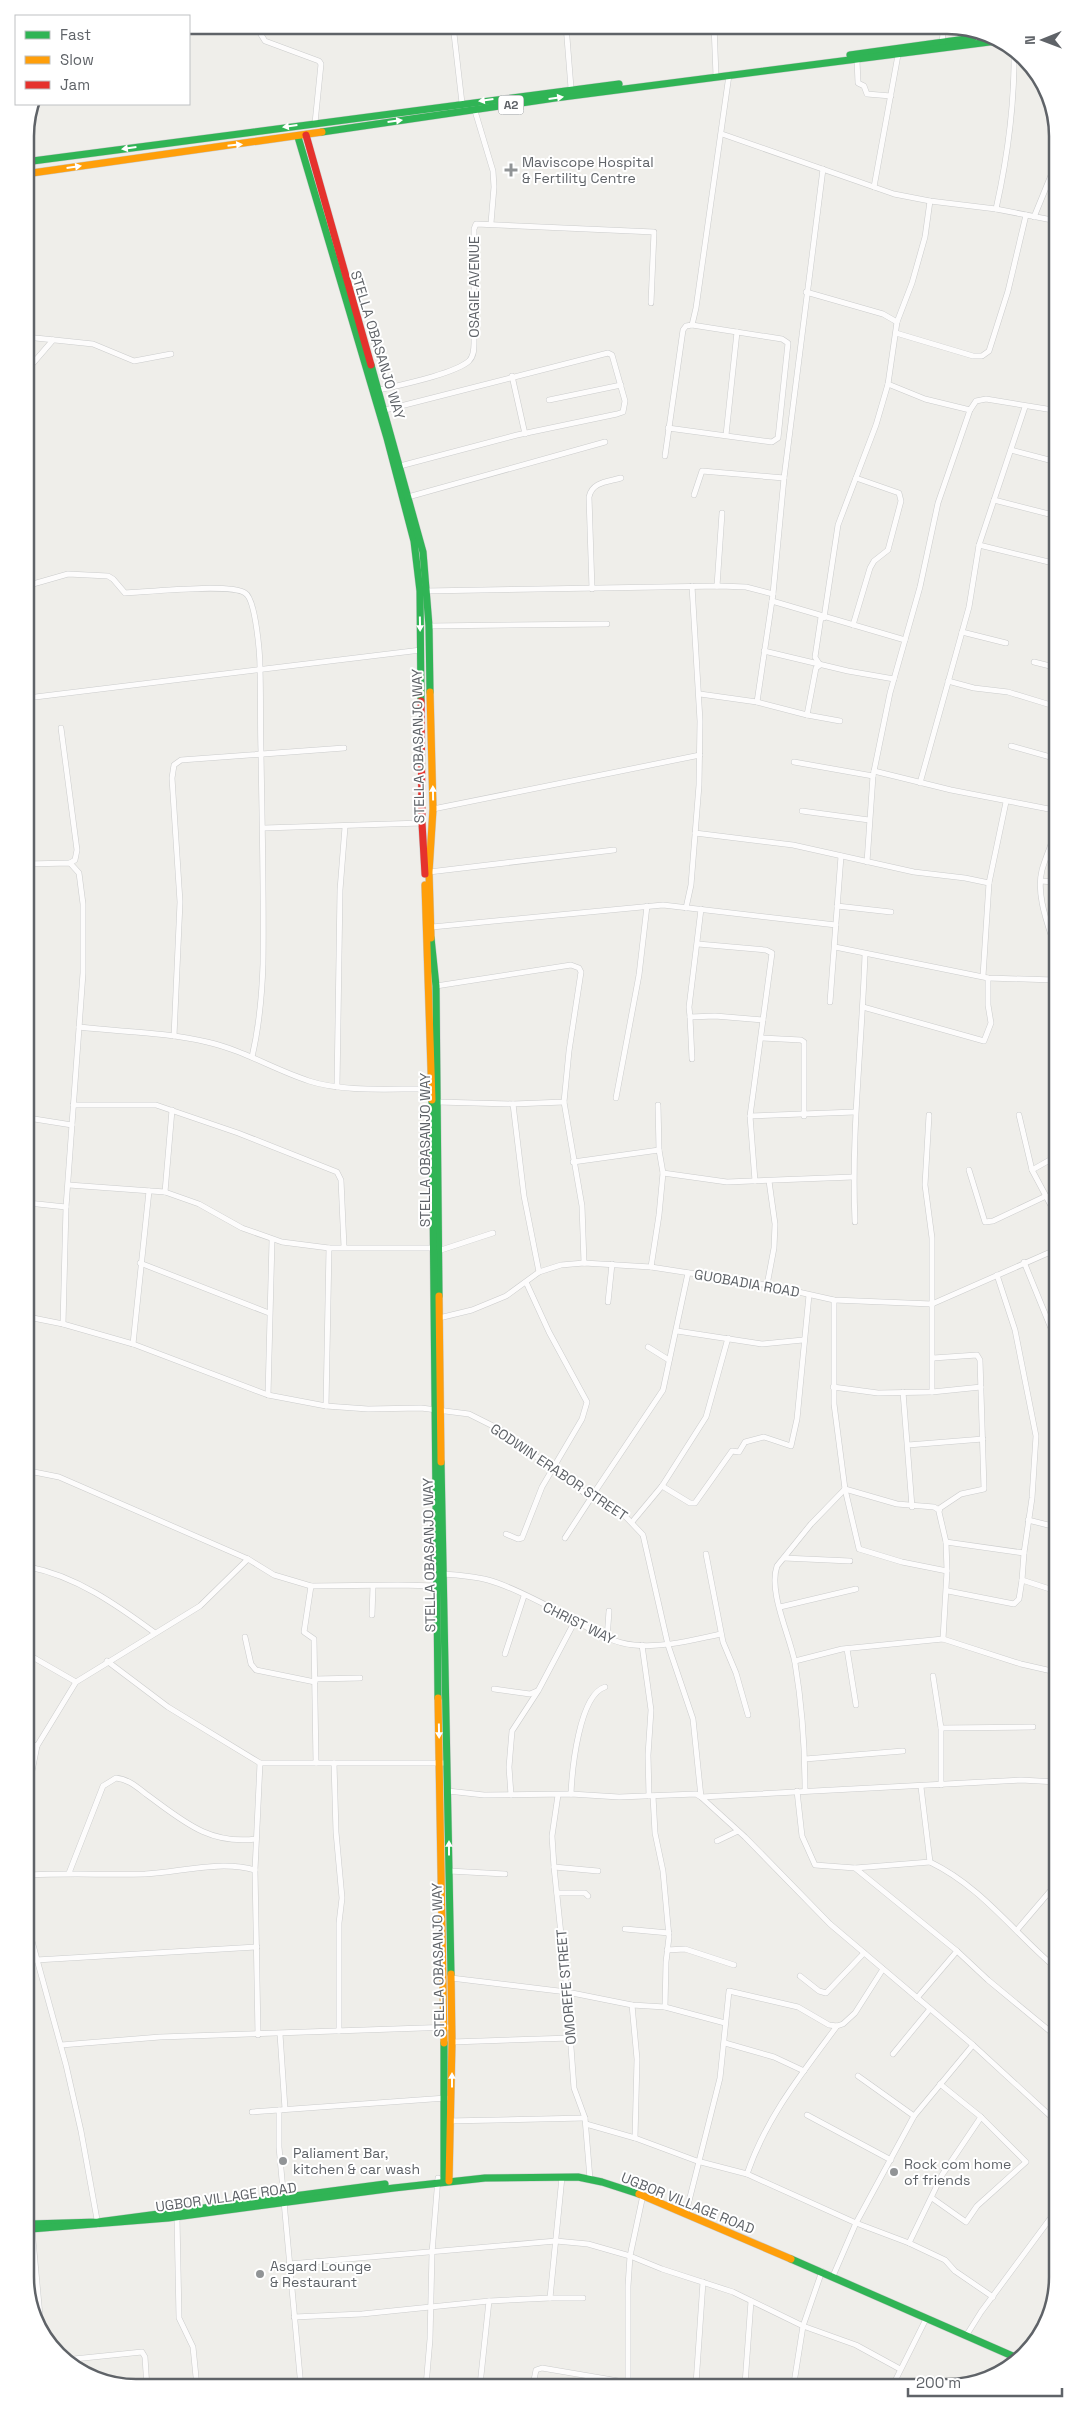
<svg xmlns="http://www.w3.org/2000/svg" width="1083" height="2413" font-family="'Space Grotesk',sans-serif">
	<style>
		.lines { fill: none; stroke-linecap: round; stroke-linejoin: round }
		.street-casing { stroke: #cbcccc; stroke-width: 6 }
		.fast-casing { stroke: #cacacb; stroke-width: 8 }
		.slow-casing { stroke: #cacacb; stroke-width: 8 }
		.jam-casing { stroke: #cacacb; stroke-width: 8 }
		.street { stroke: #fdfcfc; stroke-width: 5 }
		.fast { stroke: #30b455; stroke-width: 7 }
		.slow { stroke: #ff9f0a; stroke-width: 7 }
		.jam { stroke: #e5322d; stroke-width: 7 }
		.oneway { fill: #fff }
		.poi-dot { fill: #919496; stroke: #fff; stroke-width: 2 }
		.labels { text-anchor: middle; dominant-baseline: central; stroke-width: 4; stroke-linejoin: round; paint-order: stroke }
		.shield { fill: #fff; stroke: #8f9295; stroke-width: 1 }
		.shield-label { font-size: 12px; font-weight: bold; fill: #5f6368 }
		.poi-label { font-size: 14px; fill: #5f6368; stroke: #fff; text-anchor: start }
		.street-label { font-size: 14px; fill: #5f6368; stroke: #fff }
		.rim { fill: none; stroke: #5f6368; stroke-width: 2.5 }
	</style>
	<rect width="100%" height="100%" fill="#efeeea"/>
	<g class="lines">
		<g class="street-casing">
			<g id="street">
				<path d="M255,25L265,41L319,61L321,64L315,123"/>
				<path d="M453,25L462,103"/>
				<path d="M502,25H541"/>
				<path d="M566,25L571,88"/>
				<path d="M714,25L716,76"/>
				<path d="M942,42L944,25"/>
				<path d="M857,60L858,83L864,86L867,94L891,96"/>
				<path d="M475,111L493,171L494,187L491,223"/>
				<path d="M722,134L894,194L930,201L996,209L1052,220"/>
				<path d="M874,187L898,55"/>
				<path d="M996,209C1008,155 1015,102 1014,47"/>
				<path d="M1034,217L1052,173"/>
				<path d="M806,292L883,314L897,322"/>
				<path d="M896,333L973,356H982L989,351L1008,291L1026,215"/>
				<path d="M26,337L93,344L134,361L171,354"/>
				<path d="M26,355L28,369L26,393"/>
				<path d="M28,369L53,340"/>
				<path d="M512,376L525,434"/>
				<path d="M888,384L925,399L970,410L976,401L986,399L1053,410"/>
				<path d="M379,390C400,385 454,374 469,361C474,356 474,349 474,343V229L476,224L654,232L651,303"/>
				<path d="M549,400L621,385"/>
				<path d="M385,410L608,353L612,355L625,401L623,412L617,414L517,435L400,466"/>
				<path d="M668,428L772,442L778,438L788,343L782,339L692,325"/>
				<path d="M726,435L737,332"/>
				<path d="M1011,450L1053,461"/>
				<path d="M665,456L683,330L686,326L692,325L696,308L729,75"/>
				<path d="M694,495L702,471L784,478"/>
				<path d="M408,497L605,442"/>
				<path d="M994,500L1053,515"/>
				<path d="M979,545L1053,563"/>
				<path d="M26,586L68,574L108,576L113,579L125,593C146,592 231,583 245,593C256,599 260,656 260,669C261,697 260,725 261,752C262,823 264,893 263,964C262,995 259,1027 252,1057"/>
				<path d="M717,586L722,513"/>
				<path d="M592,589L589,497C592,482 607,482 621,478"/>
				<path d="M425,591L720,586L746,587L773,594"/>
				<path d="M772,601L905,640"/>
				<path d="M824,618L838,525L876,425L888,384L897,322L912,283L925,237L930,201"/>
				<path d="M853,625L870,568L874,561L888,550L901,501L899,493L856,478"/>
				<path d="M429,626L607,624"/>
				<path d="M962,632L1006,643"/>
				<path d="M764,651L848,671L894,679"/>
				<path d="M1034,662L1054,667"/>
				<path d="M1051,666L1054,656"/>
				<path d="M948,681L974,688L1008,692L1054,706"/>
				<path d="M700,694L757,702L807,715L816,668L820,665L815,657L821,617"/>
				<path d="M27,698L421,650"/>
				<path d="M757,702L773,594L784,478L823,169"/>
				<path d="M807,715L840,721"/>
				<path d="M61,728L77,850L75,860L70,863"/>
				<path d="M1011,746L1054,758"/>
				<path d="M794,762L873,776"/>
				<path d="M874,771L951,790L1054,810"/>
				<path d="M920,783L969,607L979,545L1025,407"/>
				<path d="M433,809L700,755"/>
				<path d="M802,811L869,820"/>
				<path d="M264,828L422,823"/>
				<path d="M695,833L793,845L914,872L965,878L989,883L1006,802"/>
				<path d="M1054,836C1050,848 1045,859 1042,870C1036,894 1047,922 1054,944"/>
				<path d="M867,862L873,776L890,693L920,587L938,503L970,410"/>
				<path d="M27,864L70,863L79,873L83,904V973L66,1207L63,1324"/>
				<path d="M429,872L614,850"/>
				<path d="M1041,881L1054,882"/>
				<path d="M837,906L891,912"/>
				<path d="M686,908L691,885L699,785L700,721L692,586"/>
				<path d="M701,909L689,1007L690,1017L715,1016L763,1020"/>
				<path d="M432,927L663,905L836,925"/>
				<path d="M698,944L766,950L772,953L750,1116L755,1181"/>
				<path d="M835,947L988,978L1054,980"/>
				<path d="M983,976L989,883"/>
				<path d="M436,986L571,965L579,968L581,972L569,1051L564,1102L513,1104L438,1102"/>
				<path d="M830,1002L841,856"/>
				<path d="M863,1007L984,1041L991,1023L988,1005V978"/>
				<path d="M690,1017L692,1059"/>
				<path d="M79,1027C121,1032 165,1032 207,1042C243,1050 275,1070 309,1081C346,1093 396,1088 434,1089"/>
				<path d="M174,1036L180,902L172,778L174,765L181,760L344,748"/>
				<path d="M762,1038L801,1040L804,1042V1116"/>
				<path d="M337,1087L340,890L345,827"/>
				<path d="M616,1098L639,975L647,906"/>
				<path d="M564,1102L582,1206L584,1263"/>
				<path d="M513,1104L524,1196L539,1272"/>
				<path d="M73,1105H156L238,1133L337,1172L341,1180L344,1247"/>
				<path d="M929,1115L925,1185L932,1238V1392"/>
				<path d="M1019,1115L1032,1170"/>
				<path d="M750,1116L855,1112"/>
				<path d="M28,1118L72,1125"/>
				<path d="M1055,1157L1032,1170L1055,1213"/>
				<path d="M573,1162L659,1150"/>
				<path d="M969,1170L985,1222L993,1221L1046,1196"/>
				<path d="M663,1173L727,1182L853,1177"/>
				<path d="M69,1185L165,1192L199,1204L242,1228L282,1242L329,1248H437"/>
				<path d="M165,1192L172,1110"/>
				<path d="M28,1203L66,1207"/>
				<path d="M855,1222C851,1132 862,1044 865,954"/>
				<path d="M438,1251L493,1233"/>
				<path d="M1024,1262L1055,1338"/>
				<path d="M140,1263L269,1313"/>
				<path d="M651,1267L659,1215L663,1173L659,1150L658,1105"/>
				<path d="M767,1285L774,1248L775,1224L769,1181"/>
				<path d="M834,1300V1404L845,1489L897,1504L934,1507L939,1510"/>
				<path d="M608,1302L612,1264"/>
				<path d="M28,1317L63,1324L133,1344L268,1395L326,1406L368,1409L421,1408L469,1414L503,1431L591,1498L592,1496L625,1516L643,1535L668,1645L693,1719L701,1797L745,1837L830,1924L973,2045L1058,2123"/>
				<path d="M439,1318L472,1310L506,1296L539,1272L561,1265L584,1263L651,1267L767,1285L834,1300L932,1304L1055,1250"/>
				<path d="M677,1331L762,1344L803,1340"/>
				<path d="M133,1344L149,1191"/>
				<path d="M648,1347L669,1360"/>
				<path d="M933,1358L977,1355L980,1360L984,1489L961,1494L940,1508L939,1512L946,1542L947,1571L943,1639"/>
				<path d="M833,1387L878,1393L932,1392L981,1387"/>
				<path d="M903,1392L912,1507"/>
				<path d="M268,1395L272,1240"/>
				<path d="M326,1406L329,1248"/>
				<path d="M908,1445L983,1439"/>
				<path d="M29,1471L59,1477L248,1559L274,1575L311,1586L398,1585L439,1586"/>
				<path d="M662,1486L690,1503H695L732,1451L739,1452L745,1442L764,1437L791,1446L797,1419L809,1295"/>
				<path d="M845,1489L859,1549L902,1562L947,1571"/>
				<path d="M592,1496L663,1390L688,1273"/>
				<path d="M1028,1520L1056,1527"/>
				<path d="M632,1522L662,1486L706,1417L728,1338"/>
				<path d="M506,1534L518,1539L522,1538L542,1487L582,1419L587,1402L549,1332L526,1282"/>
				<path d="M565,1538L591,1498"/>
				<path d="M946,1542L1024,1553"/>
				<path d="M706,1554L723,1642L736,1673L748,1715"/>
				<path d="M784,1558L850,1561"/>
				<path d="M29,1567C76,1576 117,1605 155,1633"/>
				<path d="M442,1574C458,1575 473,1576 488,1580C511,1586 552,1608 574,1620C594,1631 611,1643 634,1645C663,1648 692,1640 721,1634"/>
				<path d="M1022,1580L1056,1591"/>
				<path d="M311,1586L304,1632L314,1639L316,1763"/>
				<path d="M948,1591L1014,1604L1019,1599L1022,1580L1024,1553L1032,1498L1036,1436L1015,1330L997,1275"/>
				<path d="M780,1607L856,1589"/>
				<path d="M372,1615L373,1586"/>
				<path d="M245,1637L251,1664L256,1670L315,1682"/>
				<path d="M607,1639L609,1611"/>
				<path d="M642,1645L651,1710L648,1755L649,1796"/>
				<path d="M847,1649L856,1705"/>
				<path d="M505,1654L524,1596"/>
				<path d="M29,1655L76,1682"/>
				<path d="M107,1661L168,1707L260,1763H447"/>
				<path d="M795,1661L842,1649L943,1639L1021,1664L1056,1672"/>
				<path d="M933,1676L941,1728V1785"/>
				<path d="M315,1679L360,1678"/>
				<path d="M494,1689L530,1694L537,1691"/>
				<path d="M941,1728L1033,1727"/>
				<path d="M29,1744L37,1746"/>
				<path d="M805,1759L903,1751"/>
				<path d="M334,1763L336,1832L342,1898L339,1923V2031"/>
				<path d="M30,1781L37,1746L76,1682L200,1606L248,1559"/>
				<path d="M921,1787L930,1862C982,1887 1014,1933 1057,1969"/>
				<path d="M805,1790C805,1748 802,1705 795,1663C790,1636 768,1592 777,1566L811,1524L845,1489"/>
				<path d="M448,1791L484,1795L571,1794L619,1797L696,1794L701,1797L1021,1780L1057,1782"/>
				<path d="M797,1791L802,1836L815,1865L855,1868L957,1951L988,1980L1057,2037"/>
				<path d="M571,1794C572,1770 579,1695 605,1687"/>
				<path d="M511,1795L509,1767L512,1731L538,1691L575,1621"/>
				<path d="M558,1795L552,1836L554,1867L567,1992L574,2088L585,2118L590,2179"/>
				<path d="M653,1796L655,1833L663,1871L669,1937L666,1962L665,2007"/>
				<path d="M717,1841L738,1831"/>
				<path d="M554,1867L598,1871"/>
				<path d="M855,1868L930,1862"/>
				<path d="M449,1871L505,1874"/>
				<path d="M69,1873L103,1786L116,1778C128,1779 137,1787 146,1794C182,1820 208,1845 256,1839"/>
				<path d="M30,1875C68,1873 107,1875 145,1874C181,1872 220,1860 255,1870"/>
				<path d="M557,1893H585L588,1896"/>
				<path d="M625,1929L669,1933"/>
				<path d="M1017,1930L1057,1883"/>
				<path d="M30,1934L66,2065L81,2131L98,2225"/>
				<path d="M667,1950L685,1949L734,1965"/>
				<path d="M36,1960L257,1947"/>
				<path d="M800,1976L819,1991L826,1993L864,1953"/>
				<path d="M451,1978L567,1992L632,2005L665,2007L725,2023"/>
				<path d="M917,1998L957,1951"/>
				<path d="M632,2005L637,2059L635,2138"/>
				<path d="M280,2034L285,2109"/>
				<path d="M258,2035L255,1870L260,1763"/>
				<path d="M452,2042L571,2038"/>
				<path d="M725,2043L774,2057L804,2071"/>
				<path d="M61,2045L160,2037L452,2027"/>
				<path d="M893,2054L930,2009"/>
				<path d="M858,2076L914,2116"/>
				<path d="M252,2112L279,2110"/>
				<path d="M807,2115L891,2160"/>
				<path d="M447,2121L585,2118"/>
				<path d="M586,2124L635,2138L697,2161L747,2174L856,2223L909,2243L942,2175L981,2117"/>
				<path d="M747,2174C766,2118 802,2073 837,2026"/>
				<path d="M643,2195L630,2256L662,2269L733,2292L803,2326L856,2345L900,2369"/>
				<path d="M932,2198L966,2222L977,2206L1026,2162L981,2117L940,2084"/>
				<path d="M686,2213L720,2078L729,1991L798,2007L829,2025L837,2026L843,2024L855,2013L883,1969"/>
				<path d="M177,2218L179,2318L193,2347L197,2387"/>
				<path d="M32,2229L41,2327"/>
				<path d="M909,2243L945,2260L955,2271L993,2297"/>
				<path d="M289,2264L556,2241L588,2244L630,2256L628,2286V2384"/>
				<path d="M833,2276L856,2223L914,2116L973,2045"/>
				<path d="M550,2298H583"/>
				<path d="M294,2317L362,2314L489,2301L550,2298L562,2177"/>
				<path d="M966,2336L981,2312L1058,2208"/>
				<path d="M64,2360L142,2352L145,2357L147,2388"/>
				<path d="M794,2383L803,2326L822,2271"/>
				<path d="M894,2383L926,2319"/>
				<path d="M696,2384L703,2282"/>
				<path d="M745,2384L751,2301"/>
				<path d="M480,2385L489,2301"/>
				<path d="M533,2385L536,2370L542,2368L636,2384"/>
				<path d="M426,2386L430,2339L432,2253L438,2178"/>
				<path d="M301,2387L279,2147V2110L446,2098"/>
			</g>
		</g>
		<g class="fast-casing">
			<g id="fast">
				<path d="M850,55L973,38"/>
				<path d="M322,132L555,98L997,41"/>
				<path d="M298,137L387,438L414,541L420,591L421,701"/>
				<path d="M25,162L619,84"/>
				<path d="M371,365L423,552L429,626L430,692"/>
				<path d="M431,938L436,986L439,1296"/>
				<path d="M432,1100L438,1698"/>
				<path d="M441,1462L451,1974"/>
				<path d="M444,2043V2182"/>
				<path d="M31,2224L98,2222L385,2184"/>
				<path d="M31,2229L168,2218L394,2188L485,2178L578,2177L602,2182L639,2194"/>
				<path d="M791,2259L1017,2358"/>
			</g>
		</g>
		<g class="slow-casing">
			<g id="slow">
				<path d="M25,174L322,132"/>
				<path d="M430,692L433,809L429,872L431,938"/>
				<path d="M425,885L432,1100"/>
				<path d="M439,1296L441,1462"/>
				<path d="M438,1698L444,2043"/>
				<path d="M449,2181L452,2042L451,1974"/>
				<path d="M639,2194L791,2259"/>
			</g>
		</g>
		<g class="jam-casing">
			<g id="jam">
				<path d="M306,135L371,365"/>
				<path d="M421,701L422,823L425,874"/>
			</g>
		</g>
		<use href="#street" class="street"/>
		<use href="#fast" class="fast"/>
		<use href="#slow" class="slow"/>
		<use href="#jam" class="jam"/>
	</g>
	<defs><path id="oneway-solid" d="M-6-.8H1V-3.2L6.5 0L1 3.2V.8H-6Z" transform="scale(1.25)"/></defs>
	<g class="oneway">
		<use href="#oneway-solid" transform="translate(556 98) rotate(-8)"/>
		<use href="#oneway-solid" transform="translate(486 100) rotate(172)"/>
		<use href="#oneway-solid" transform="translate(395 121) rotate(-7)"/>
		<use href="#oneway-solid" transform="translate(290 126) rotate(172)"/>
		<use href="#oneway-solid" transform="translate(235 145) rotate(-6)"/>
		<use href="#oneway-solid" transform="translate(129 148) rotate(172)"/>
		<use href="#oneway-solid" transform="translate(74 167) rotate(-8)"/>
		<use href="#oneway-solid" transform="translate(420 624) rotate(89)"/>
		<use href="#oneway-solid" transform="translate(433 793) rotate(-91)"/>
		<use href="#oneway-solid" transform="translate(439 1731) rotate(89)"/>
		<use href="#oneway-solid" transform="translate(449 1848) rotate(-90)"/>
		<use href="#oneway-solid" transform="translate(452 2080) rotate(-90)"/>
	</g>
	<g class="poi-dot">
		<path d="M508.5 162.5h5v5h5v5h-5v5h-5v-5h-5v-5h5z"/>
		<circle cx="283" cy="2161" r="5"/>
		<circle cx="894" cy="2172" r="5"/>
		<circle cx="260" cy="2274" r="5"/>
	</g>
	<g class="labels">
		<rect class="shield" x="498.5" y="95.5" width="25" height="19" rx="4"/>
		<g class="shield-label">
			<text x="511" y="105">A2</text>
		</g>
		<g class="poi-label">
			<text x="522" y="162">Maviscope Hospital<tspan x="522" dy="16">&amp; Fertility Centre</tspan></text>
			<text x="293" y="2153">Paliament Bar,<tspan x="293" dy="16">kitchen &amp; car wash</tspan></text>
			<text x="904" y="2164">Rock com home<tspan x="904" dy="16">of friends</tspan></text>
			<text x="270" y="2266">Asgard Lounge<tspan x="270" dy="16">&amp; Restaurant</tspan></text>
		</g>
		<g class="street-label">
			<text transform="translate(474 287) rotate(-90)">OSAGIE AVENUE</text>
			<text transform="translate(378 345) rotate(73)">STELLA OBASANJO WAY</text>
			<text transform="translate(418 746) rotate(-91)">STELLA OBASANJO WAY</text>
			<text transform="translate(425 1150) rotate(-90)">STELLA OBASANJO WAY</text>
			<text transform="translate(747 1283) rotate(10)">GUOBADIA ROAD</text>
			<text transform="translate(559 1472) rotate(34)">GODWIN ERABOR STREET</text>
			<text transform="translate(429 1555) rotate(-91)">STELLA OBASANJO WAY</text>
			<text transform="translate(579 1623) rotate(26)">CHRIST WAY</text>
			<text transform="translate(438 1960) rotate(-91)">STELLA OBASANJO WAY</text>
			<text transform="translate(566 1987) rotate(-95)">OMOREFE STREET</text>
			<text transform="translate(226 2197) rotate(-8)">UGBOR VILLAGE ROAD</text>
			<text transform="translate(688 2203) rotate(22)">UGBOR VILLAGE ROAD</text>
		</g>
	</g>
	<path d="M0 0H1083V2413H0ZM136 34H947A102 102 0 0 1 1049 136V2277A102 102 0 0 1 947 2379H136A102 102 0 0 1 34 2277V136A102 102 0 0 1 136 34Z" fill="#fff" fill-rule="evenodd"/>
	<path class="rim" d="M136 34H947A102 102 0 0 1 1049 136V2277A102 102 0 0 1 947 2379H136A102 102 0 0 1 34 2277V136A102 102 0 0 1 136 34Z"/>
	<rect x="15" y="15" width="175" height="90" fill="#ffffff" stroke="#bfc1c3"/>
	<rect x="25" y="31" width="25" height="8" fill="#30b455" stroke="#bfc1c3"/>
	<text x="60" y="40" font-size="15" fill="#5f6368">Fast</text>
	<rect x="25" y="56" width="25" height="8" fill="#ff9f0a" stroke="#bfc1c3"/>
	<text x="60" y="65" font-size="15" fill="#5f6368">Slow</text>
	<rect x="25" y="81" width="25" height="8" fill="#e5322d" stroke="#bfc1c3"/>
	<text x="60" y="90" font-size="15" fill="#5f6368">Jam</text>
	<g transform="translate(1043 40) rotate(269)" stroke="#ffffff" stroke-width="4" paint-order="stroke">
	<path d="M0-4L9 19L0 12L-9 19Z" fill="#5f6368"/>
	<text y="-8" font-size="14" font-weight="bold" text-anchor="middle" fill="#5f6368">N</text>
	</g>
	<path d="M908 2388v8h154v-8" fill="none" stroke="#5f6368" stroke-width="2.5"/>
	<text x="916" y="2388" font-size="15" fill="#5f6368" stroke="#ffffff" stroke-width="4" paint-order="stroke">200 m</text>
</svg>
